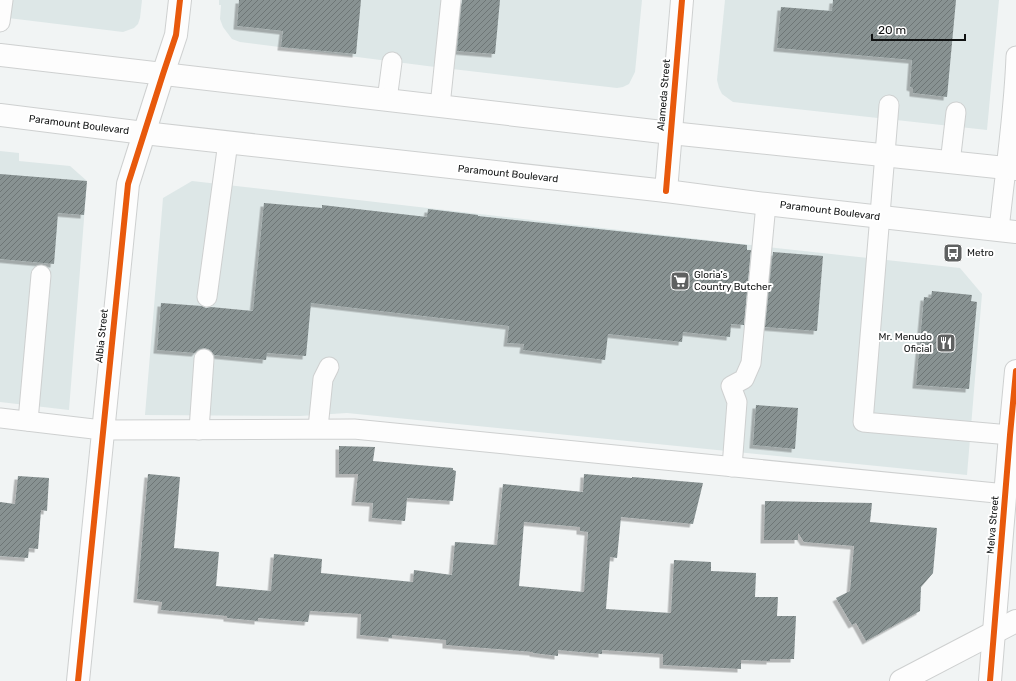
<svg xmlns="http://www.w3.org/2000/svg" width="1016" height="681" font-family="Rubik,sans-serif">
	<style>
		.built { fill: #dde7e7 }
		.building { fill: url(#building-hatch); fill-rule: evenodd; filter: url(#shadow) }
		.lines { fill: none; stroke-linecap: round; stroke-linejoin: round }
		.lane-casing { stroke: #ced0d0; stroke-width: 21 }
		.street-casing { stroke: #ced0d0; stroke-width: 24 }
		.secondary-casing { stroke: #ced0d0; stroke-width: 24 }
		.lane { stroke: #fdfdfd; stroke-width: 19 }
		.street { stroke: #fdfdfd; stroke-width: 22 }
		.secondary { stroke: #fdfdfd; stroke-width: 22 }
		.cycleway-casing { stroke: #fff; stroke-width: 8 }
		.cycleway { stroke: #e8590c; stroke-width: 6 }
		.labels { text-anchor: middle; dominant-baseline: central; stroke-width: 4; stroke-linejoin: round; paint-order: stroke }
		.street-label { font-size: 10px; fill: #101212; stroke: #fff }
		.poi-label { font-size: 10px; fill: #101212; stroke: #fff; text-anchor: start }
	</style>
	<defs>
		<pattern id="building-hatch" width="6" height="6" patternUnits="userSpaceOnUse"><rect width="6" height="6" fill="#889292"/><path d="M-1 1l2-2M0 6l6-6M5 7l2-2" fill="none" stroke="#6e7676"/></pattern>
		<filter id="shadow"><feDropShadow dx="-3.5" dy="3.5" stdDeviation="0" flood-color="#0004"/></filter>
	</defs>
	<rect width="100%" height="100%" fill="#f1f4f4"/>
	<g class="built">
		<path d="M0,0H142L140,18L138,24L134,28L123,32L0,17Z"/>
		<path d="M219,0H642L635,72L629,84L623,87L617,88L435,67L240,42L232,39L223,27L220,19L221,5H219Z"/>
		<path d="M725,0H999L987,130L733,102L722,94L719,88L717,80Z"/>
		<path d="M0,151L19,153V161L70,166L87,181L69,410L0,402Z"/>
		<path d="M192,181L776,248L960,268L982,294L967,475L347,413L300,416L145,415L163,198Z"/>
	</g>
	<g class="building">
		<path d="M239,0H361L356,54L281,47L283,31L237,26Z"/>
		<path d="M462,0H500L495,54L457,51Z"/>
		<path d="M833,0H956L947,97L913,93V88L910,87L912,60L777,48L781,7L832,11Z"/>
		<path d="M0,174L87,181L84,215L58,213L54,264L0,259Z"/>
		<path d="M264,203L322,208V205L427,217L428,209L478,215V216L747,245V250H751L744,325L731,324L730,337L683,332L682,342L608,334L605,360L523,350L524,344L507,343L509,326L311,303L306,356L267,353L266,360L214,355L210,350L205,348L199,349L195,353L157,350L161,303L202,306L206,308L211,307L253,311Z"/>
		<path d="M773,252L823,256L817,331L765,327Z"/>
		<path d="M932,291L972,295L971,301L977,302L969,389L916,385L924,297L931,298Z"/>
		<path d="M756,405L798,408L795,449L753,445Z"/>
		<path d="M339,446L375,447L373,461L453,468V470L456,471L453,501L407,498L405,521L372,518L373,503L355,502L358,474H339Z"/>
		<path d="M148,474L180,477L174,548L219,552L216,586L271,591L274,554L322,559L321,573L413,582L414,570L452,575L455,542L497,545L503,484L583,492L584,474L632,478V477L703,483L693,524L621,517L617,558L610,557L606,609L671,613L674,560L711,562V571L756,573L755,597H778L777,616H796L794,659H770V661L741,660V669L663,665V654L602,650V654L558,650V656L533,653V652L446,645V640L392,635V638L360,635L361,614L310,611L308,622L258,618V621L227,618V616L161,610L162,602L137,599ZM524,522L580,527V531L588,532L584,592L519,586Z"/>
		<path d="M18,476L49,478L47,511L41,510L38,549L29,548L28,558L0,556V502L15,504Z"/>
		<path d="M765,501L872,503L870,522L937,528L933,573L921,587L920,611L866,641L856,623L852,625L836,598L850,591L854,546L804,542L798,533V540H764Z"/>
	</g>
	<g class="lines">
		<g class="lane-casing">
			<g id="lane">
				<path d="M0,22L3,0"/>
				<path d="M387,100L392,62"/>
				<path d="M889,105L863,422L1010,435"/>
				<path d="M440,106L451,0"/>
				<path d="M950,163L956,112"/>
				<path d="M999,230C1005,172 1014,114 1016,56"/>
				<path d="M207,297L228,142"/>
				<path d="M0,418L102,430L354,429L1006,494"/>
				<path d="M28,421L41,275"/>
				<path d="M318,428L323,379L329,367"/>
				<path d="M199,430L204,359"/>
				<path d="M732,467L737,402L731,386L744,379L751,363L766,204"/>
			</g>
		</g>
		<g class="street-casing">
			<g id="street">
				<path d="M78,681L128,184L163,74L176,35L180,0"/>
				<path d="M901,681L1016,621"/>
				<path d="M990,681L1010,435L1016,371"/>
			</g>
		</g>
		<g class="secondary-casing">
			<g id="secondary">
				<path d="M0,55L671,133L1016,169"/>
				<path d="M0,115L144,133L666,191L766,204L1016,232"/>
				<path d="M666,191L682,0"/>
			</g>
		</g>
		<use href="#lane" class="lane"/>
		<use href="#street" class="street"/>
		<use href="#secondary" class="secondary"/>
		<g class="cycleway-casing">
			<g id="cycleway">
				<path d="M666,191L682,0"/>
				<path d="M78,681L128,184L163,74L176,35L180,0"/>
				<path d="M990,681L1010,435L1016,371"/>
			</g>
		</g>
		<use href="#cycleway" class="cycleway"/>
	</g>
	<defs>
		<g id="bus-square" transform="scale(1)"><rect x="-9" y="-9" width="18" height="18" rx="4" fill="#5f6161" stroke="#fff"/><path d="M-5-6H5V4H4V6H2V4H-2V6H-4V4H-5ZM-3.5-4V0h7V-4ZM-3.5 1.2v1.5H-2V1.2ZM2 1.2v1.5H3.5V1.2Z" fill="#fff"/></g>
		<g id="supermarket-square" transform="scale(1)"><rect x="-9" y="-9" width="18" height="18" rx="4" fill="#5f6161" stroke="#fff"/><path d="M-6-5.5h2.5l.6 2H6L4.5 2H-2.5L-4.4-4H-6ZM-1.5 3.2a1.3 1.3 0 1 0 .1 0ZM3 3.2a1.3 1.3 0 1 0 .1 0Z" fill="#fff"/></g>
		<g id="restaurant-square" transform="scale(1)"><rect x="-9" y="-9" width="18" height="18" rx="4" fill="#5f6161" stroke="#fff"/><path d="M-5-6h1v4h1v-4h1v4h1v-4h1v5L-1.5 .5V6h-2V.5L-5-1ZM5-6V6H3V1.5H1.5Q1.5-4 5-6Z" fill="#fff"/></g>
	</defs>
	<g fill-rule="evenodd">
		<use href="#bus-square" x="953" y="253"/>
		<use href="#supermarket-square" x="680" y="281"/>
		<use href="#restaurant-square" x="946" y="343"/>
	</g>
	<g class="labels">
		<g class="street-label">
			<text transform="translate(664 95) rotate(-85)">Alameda Street</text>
			<text transform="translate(79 125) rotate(7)">Paramount Boulevard</text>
			<text transform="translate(508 174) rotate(6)">Paramount Boulevard</text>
			<text transform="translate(830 211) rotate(7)">Paramount Boulevard</text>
			<text transform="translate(102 336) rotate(-84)">Albia Street</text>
			<text transform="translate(993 525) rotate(-85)">Melva Street</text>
		</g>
		<g class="poi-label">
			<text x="967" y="253">Metro</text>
			<text x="694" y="275">Gloria's<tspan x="694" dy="12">Country Butcher</tspan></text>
			<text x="932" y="337" text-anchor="end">Mr. Menudo<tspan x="932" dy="12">Oficial</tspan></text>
		</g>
	</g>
	<path d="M872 34v6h93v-6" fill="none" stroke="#101212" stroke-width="2"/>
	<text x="878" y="34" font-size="12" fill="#101212" stroke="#ffffff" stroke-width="3" paint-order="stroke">20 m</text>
</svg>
